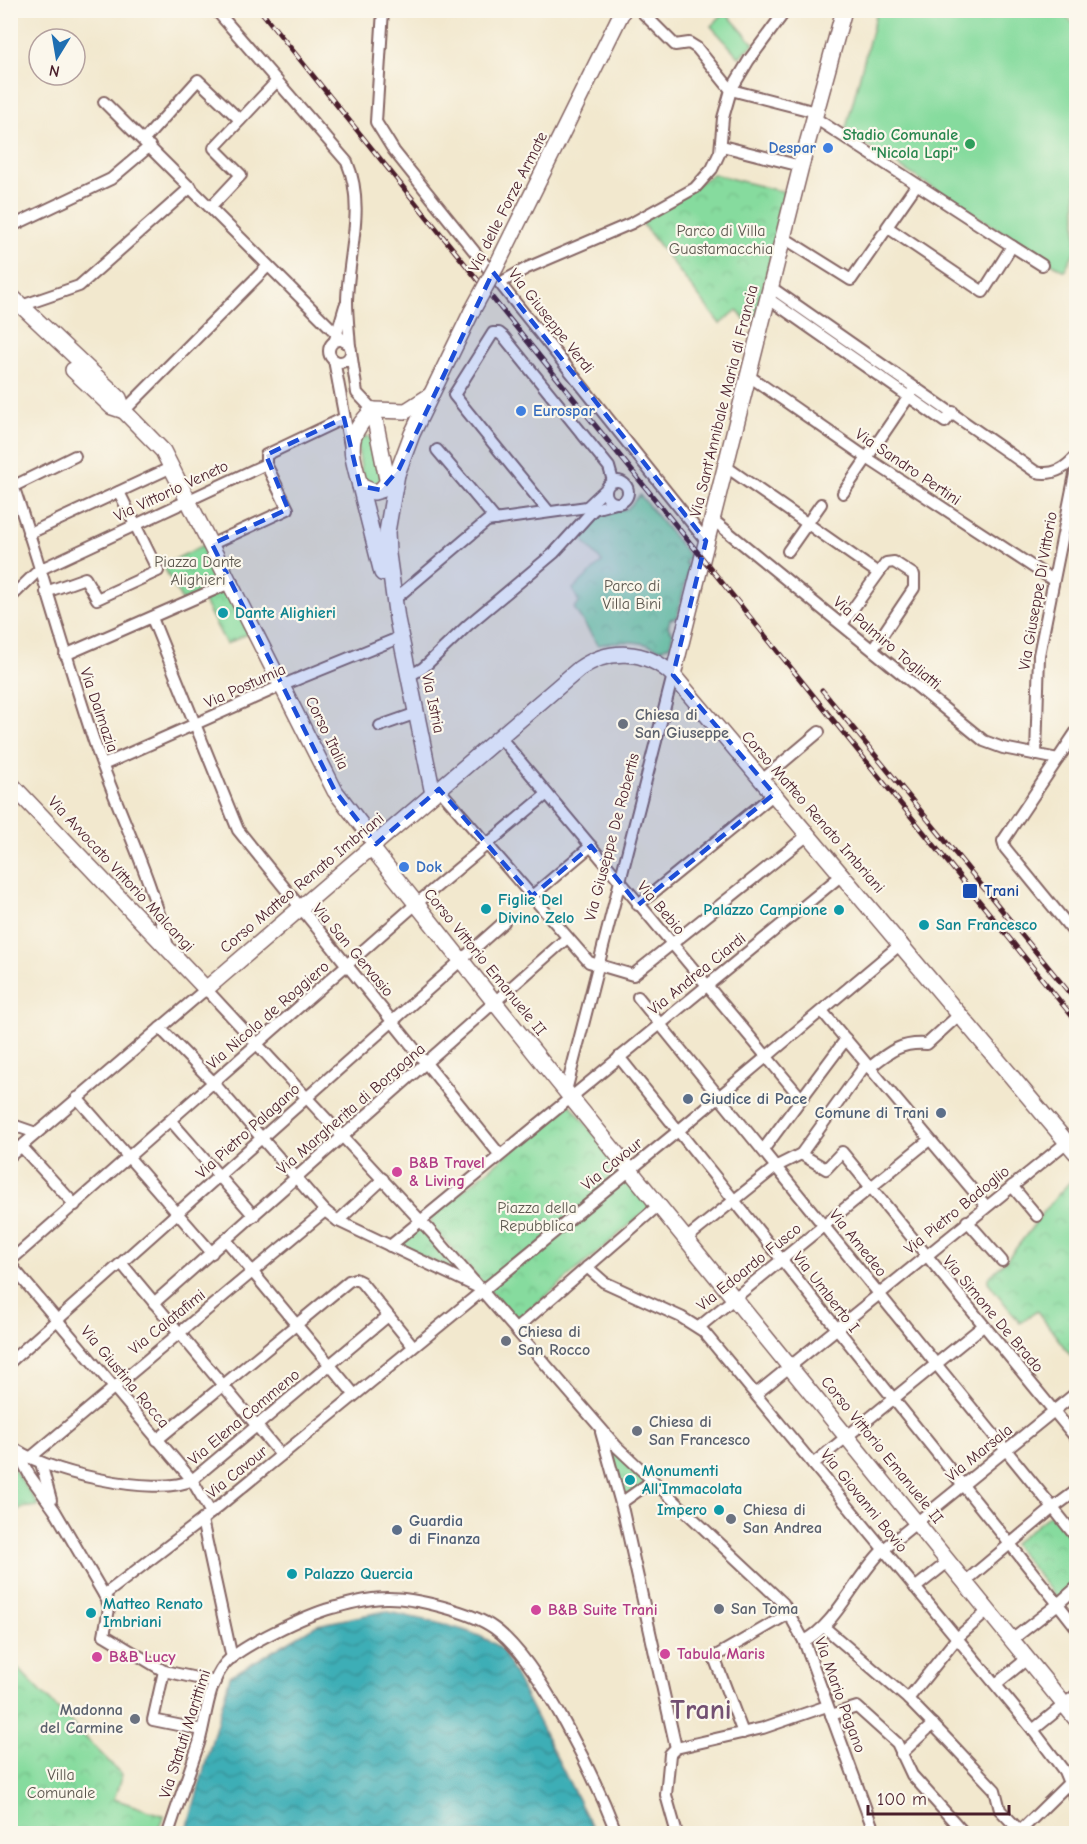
<svg xmlns="http://www.w3.org/2000/svg" width="1087" height="1844" font-family="'Comic Neue',sans-serif">
	<style>
		.green { fill: #86db9e; stroke: #687d64; stroke-width: 1.5 }
		.park { fill: url(#park-crowns); stroke: #687d64; stroke-width: 1.5 }
		.water { fill: url(#water-waves); stroke: #446670; stroke-width: 1.5 }
		.lines { fill: none; stroke-linecap: round; stroke-linejoin: round }
		.street-casing { stroke: #856564; stroke-width: 14 }
		.secondary-casing { stroke: #856564; stroke-width: 18 }
		.street { stroke: #fff; stroke-width: 10 }
		.secondary { stroke: #fff; stroke-width: 15 }
		.rail-casing { stroke: #4a1f2b; stroke-width: 5 }
		.rail { stroke: #fbf7ec; stroke-width: 3; stroke-dasharray: 9; stroke-linecap: butt }
		.secondary-bridge-casing { stroke: #856564; stroke-width: 18; stroke-linecap: butt }
		.secondary-bridge { stroke: #fff; stroke-width: 15 }
		.marked { fill: #1d4ed8; fill-opacity: 0.2; stroke: #1d4ed8; stroke-width: 4.5; stroke-dasharray: 12 8; stroke-linejoin: round }
		.leisure-dot { fill: #2e9e5b; stroke: #fbf7ec; stroke-width: 2 }
		.shop-dot { fill: #3f7fe0; stroke: #fbf7ec; stroke-width: 2 }
		.culture-dot { fill: #0f9aa8; stroke: #fbf7ec; stroke-width: 2 }
		.worship-dot { fill: #6b7280; stroke: #fbf7ec; stroke-width: 2 }
		.transit-dot { fill: #1a4fb4; stroke: #fbf7ec; stroke-width: 2 }
		.service-dot { fill: #5c6f8a; stroke: #fbf7ec; stroke-width: 2 }
		.hotel-dot { fill: #d1479c; stroke: #fbf7ec; stroke-width: 2 }
		.labels { text-anchor: middle; dominant-baseline: central; stroke-width: 4.5; stroke-linejoin: round; paint-order: stroke }
		.leisure-label { font-size: 16px; font-weight: bold; fill: #27864d; stroke: #fbf7ec; text-anchor: end }
		.shop-label { font-size: 16px; font-weight: bold; fill: #366cbe; stroke: #fbf7ec; text-anchor: start }
		.street-label { font-size: 16px; fill: #4a1f2b; stroke: #fbf7ec }
		.park-label { font-size: 16px; fill: #5c574e; stroke: #fbf7ec }
		.culture-label { font-size: 16px; font-weight: bold; fill: #0d838f; stroke: #fbf7ec; text-anchor: start }
		.worship-label { font-size: 16px; font-weight: bold; fill: #5b616d; stroke: #fbf7ec; text-anchor: start }
		.transit-label { font-size: 16px; font-weight: bold; fill: #164399; stroke: #fbf7ec; text-anchor: start }
		.service-label { font-size: 16px; font-weight: bold; fill: #4e5e75; stroke: #fbf7ec; text-anchor: start }
		.hotel-label { font-size: 16px; font-weight: bold; fill: #b23c85; stroke: #fbf7ec; text-anchor: start }
		.town-label { font-size: 28px; font-weight: bold; fill: #735072; stroke: #fbf7ec }
	</style>
	<defs>
		<pattern id="park-crowns" width="20" height="18" patternUnits="userSpaceOnUse" patternTransform="scale(1.5)"><rect width="20" height="18" fill="#86db9e"/><path d="M2 6a3 3 0 1 1 6 0M12 15a3 3 0 1 1 6 0" fill="none" stroke="#75bc88"/></pattern>
		<pattern id="water-waves" width="16" height="10" patternUnits="userSpaceOnUse" patternTransform="scale(1.5)"><rect width="16" height="10" fill="#3daeb6"/><path d="M0 5q4-4 8 0t8 0" fill="none" stroke="#358d94"/></pattern>
	</defs>
	<rect width="100%" height="100%" fill="#fbf7ec"/>
	<filter id="ink" filterUnits="userSpaceOnUse"><feTurbulence type="fractalNoise" baseFrequency=".0167" numOctaves="2"/><feDisplacementMap in="SourceGraphic" scale="12" xChannelSelector="R" yChannelSelector="G"/><feConvolveMatrix kernelMatrix="1 2 1 2 8 2 1 2 1" color-interpolation-filters="sRGB"/></filter>
	<filter id="wash" filterUnits="userSpaceOnUse"><feTurbulence type="fractalNoise" baseFrequency=".008" numOctaves="4" result="noise"/><feDisplacementMap in="SourceGraphic" scale="24" xChannelSelector="R" yChannelSelector="G"/><feGaussianBlur stdDeviation="1.35" result="paint"/><feColorMatrix in="noise" values="0 0 0 0 0 0 0 0 0 0 0 0 0 0 0 0 0 1.4 0 .05"/><feComposite in="paint" operator="in"/></filter>
	<g filter="url(#wash)">
		<rect width="100%" height="100%" fill="#f2e8ce"/>
		<g class="green">
			<path d="M877,11H1058L1076,25V249L1064,271L845,132Z"/>
			<path d="M725,12L754,44L739,57L711,26Z"/>
			<path d="M368,436L374,441L382,477L374,486L363,482L357,441Z"/>
		</g>
		<g class="park">
			<path d="M713,174L788,193L755,318L747,323L737,310L720,324L641,222Z"/>
			<path d="M640,495L690,557L685,562L689,568L677,617L670,619L668,627L673,633L670,645L661,649C639,640 620,640 598,645L574,608L579,603L573,589L602,562L578,535L598,514L627,509Z"/>
			<path d="M208,543L252,632L226,644L200,594L182,601L163,565Z"/>
			<path d="M571,1105L652,1206L517,1321L431,1225V1217L566,1106Z"/>
			<path d="M1076,1176V1351L1071,1356L1037,1311L1020,1323L988,1282V1278C1022,1248 1042,1207 1076,1176Z"/>
			<path d="M420,1224L467,1277L396,1244Z"/>
			<path d="M603,1433L650,1481L622,1500Z"/>
			<path d="M10,1463L39,1506L21,1508L11,1516Z"/>
			<path d="M1053,1512L1076,1541V1585L1058,1600L1013,1544Z"/>
			<path d="M10,1660L122,1775L114,1799L164,1816L157,1833H11Z"/>
		</g>
		<path class="water" d="M385,1611C415,1619 484,1628 503,1652L595,1833H186L230,1676L317,1625Z"/>
	</g>
	<g filter="url(#ink)">
		<g class="lines">
			<g class="street-casing">
				<g id="street">
					<path d="M216,10L347,162C366,207 348,254 347,301C347,316 349,332 350,347"/>
					<path d="M383,10L376,122L394,151L706,541"/>
					<path d="M640,10L675,45L689,43L697,48L731,90L816,112"/>
					<path d="M104,102L345,342"/>
					<path d="M815,118L1012,246L983,292L887,227L917,184"/>
					<path d="M144,140L198,80L240,120"/>
					<path d="M722,146L801,166"/>
					<path d="M211,207L241,175L214,148L277,81"/>
					<path d="M10,227L111,179L150,146"/>
					<path d="M784,238L851,280L883,234"/>
					<path d="M1012,246L1042,265"/>
					<path d="M502,282L527,268L632,223L695,188L712,169L720,152L723,118L731,90L749,60L786,10"/>
					<path d="M772,288L1036,472C1053,476 1065,469 1076,456"/>
					<path d="M769,299L945,422L953,412"/>
					<path d="M21,306L79,286L191,187"/>
					<path d="M335,340L345,306"/>
					<circle cx="340" cy="351" r="11"/>
					<path d="M351,352L357,393L373,410"/>
					<path d="M334,360L350,446"/>
					<path d="M749,376L867,458L1053,580"/>
					<path d="M124,411L268,266"/>
					<path d="M437,450L496,520"/>
					<path d="M266,464V455L344,418"/>
					<path d="M725,466L878,573"/>
					<path d="M10,477C42,567 66,660 97,750C120,816 152,878 168,947"/>
					<circle cx="617" cy="492" r="11"/>
					<path d="M14,486L75,456"/>
					<path d="M843,493L912,392"/>
					<path d="M587,507L606,489"/>
					<path d="M549,512L454,395L493,333H499L504,337L609,467L613,481"/>
					<path d="M712,519L984,741L1003,748L1058,759"/>
					<path d="M28,534L172,467"/>
					<path d="M212,544L288,509L266,464"/>
					<path d="M788,551L821,504"/>
					<path d="M46,592L85,578L97,599L158,571L119,492"/>
					<path d="M10,598L39,570L266,464"/>
					<path d="M395,599L487,521L587,507L594,509L616,503"/>
					<path d="M152,618L238,830L500,1155"/>
					<path d="M842,624L886,563L894,562L914,575V588L873,649"/>
					<path d="M65,655L232,582"/>
					<path d="M409,676L423,668L468,625L554,553L594,509"/>
					<path d="M380,726L417,713"/>
					<path d="M1076,732L1003,841L1005,848L1076,935"/>
					<path d="M499,736L801,1098"/>
					<path d="M1036,755L1039,655L1076,469"/>
					<path d="M103,765L283,685L401,637"/>
					<path d="M762,780L819,732"/>
					<path d="M439,789L589,962L633,975L809,834"/>
					<path d="M532,896L591,846"/>
					<path d="M638,905L774,794"/>
					<path d="M638,997L1053,1508L1076,1491"/>
					<path d="M822,1011L986,1206"/>
					<path d="M160,1028L213,1082L325,1211L338,1221L477,1287"/>
					<path d="M619,1057L1010,1544L966,1581"/>
					<path d="M869,1068C889,1052 900,1042 927,1044L961,1013"/>
					<path d="M566,1091L673,675"/>
					<path d="M77,1098L212,1253"/>
					<path d="M171,1121L254,1216"/>
					<path d="M10,1124L36,1133"/>
					<path d="M21,1146L75,1205"/>
					<path d="M763,1150L846,1039"/>
					<path d="M801,1154L826,1169L842,1152L1076,1438"/>
					<path d="M10,1156L206,989L431,1232L617,1447L783,1603L804,1641L875,1834"/>
					<path d="M1012,1186L1037,1216"/>
					<path d="M338,1221L383,1179"/>
					<path d="M967,1221L1002,1261"/>
					<path d="M687,1238L777,1166L801,1154L866,1064"/>
					<path d="M226,1240L354,1394"/>
					<path d="M390,1246L843,874"/>
					<path d="M10,1261L416,904L547,794"/>
					<path d="M10,1264L192,1480L211,1513"/>
					<path d="M122,1264L281,1455"/>
					<path d="M587,1267L604,1282L681,1317L703,1331L1033,1730L1064,1771L1076,1800"/>
					<path d="M154,1303L567,938"/>
					<path d="M699,1327L929,1140"/>
					<path d="M516,1329L660,1204"/>
					<path d="M10,1362L504,922"/>
					<path d="M756,1394L1067,1142"/>
					<path d="M601,1432L623,1511L676,1748"/>
					<path d="M157,1440L349,1281L355,1279L361,1282L413,1346"/>
					<path d="M10,1445C38,1471 158,1498 192,1480L388,1316"/>
					<path d="M16,1450L30,1476L55,1511L107,1600L109,1609L104,1635L164,1671L215,1682"/>
					<path d="M30,1458L325,1211"/>
					<path d="M41,1463L51,1500"/>
					<path d="M813,1464L983,1326"/>
					<path d="M621,1503L652,1481"/>
					<path d="M202,1520L232,1658"/>
					<path d="M1076,1537L1053,1508L1010,1544L1058,1604L1076,1588"/>
					<path d="M915,1588L949,1561"/>
					<path d="M104,1595L202,1520L678,1131L902,943"/>
					<path d="M824,1627L908,1699L943,1735L995,1790L1000,1810L1020,1831"/>
					<path d="M1013,1639L1058,1604L1076,1627"/>
					<path d="M804,1641C835,1627 857,1574 884,1549L1076,1393"/>
					<path d="M164,1671L153,1720L202,1730"/>
					<path d="M996,1684L1028,1658"/>
					<path d="M908,1699L957,1638L989,1610"/>
					<path d="M831,1715L857,1707L897,1743L912,1775L965,1834"/>
					<path d="M1033,1730L1076,1695"/>
					<path d="M743,1733L714,1657L790,1613"/>
					<path d="M676,1748L763,1728L827,1706"/>
					<path d="M676,1748L670,1754L666,1795L677,1834"/>
					<path d="M901,1754L933,1724"/>
					<path d="M168,1834C178,1803 189,1773 199,1743C206,1719 208,1685 224,1665C237,1647 309,1614 332,1608C349,1604 367,1598 385,1598C413,1597 472,1612 494,1628C540,1661 596,1780 617,1834"/>
					<path d="M1017,1834L1076,1776"/>
				</g>
			</g>
			<g class="secondary-casing">
				<g id="secondary">
					<path d="M1073,10L1076,13"/>
					<path d="M496,267L623,10"/>
					<path d="M10,295L119,398L124,411L163,451L335,791L376,844"/>
					<path d="M73,370L112,407L124,411"/>
					<path d="M373,410C344,438 351,450 360,486L374,492L381,490L387,483"/>
					<path d="M373,410L389,489"/>
					<path d="M373,410L406,411L431,395"/>
					<path d="M397,474L387,532L388,554L397,619L433,794"/>
					<path d="M390,480L397,474L412,434L472,311"/>
					<path d="M360,486L382,573"/>
					<path d="M673,675L801,166L844,10"/>
					<path d="M10,783L206,989L579,669C609,648 645,649 673,675L1076,1153"/>
					<path d="M372,848L542,1062L1076,1719"/>
				</g>
			</g>
			<use href="#street" class="street"/>
			<use href="#secondary" class="secondary"/>
			<g class="rail-casing">
				<g id="rail">
					<path d="M260,10L1076,1021"/>
					<path d="M822,690L1076,1001"/>
				</g>
			</g>
			<use href="#rail" class="rail"/>
			<g class="secondary-bridge-casing">
				<path id="secondary-bridge" d="M472,311L496,267"/>
			</g>
			<use href="#secondary-bridge" class="secondary-bridge"/>
		</g>
	</g>
	<path class="marked" d="M493,272L706,541L673,675L774,794L638,905L591,846L532,896L439,789L376,844L335,791L212,544L288,509L266,455L344,418L360,486L381,490L399,469Z"/>
	<circle class="leisure-dot" cx="970" cy="144" r="6"/>
	<g class="shop-dot">
		<circle cx="828" cy="148" r="6"/>
		<circle cx="521" cy="411" r="6"/>
		<circle cx="404" cy="867" r="6"/>
	</g>
	<g class="culture-dot">
		<circle cx="223" cy="613" r="6"/>
		<circle cx="486" cy="909" r="6"/>
		<circle cx="839" cy="910" r="6"/>
		<circle cx="924" cy="925" r="6"/>
		<circle cx="630" cy="1480" r="6"/>
		<circle cx="719" cy="1510" r="6"/>
		<circle cx="292" cy="1574" r="6"/>
		<circle cx="91" cy="1613" r="6"/>
	</g>
	<g class="worship-dot">
		<circle cx="623" cy="724" r="6"/>
		<circle cx="506" cy="1341" r="6"/>
		<circle cx="637" cy="1431" r="6"/>
		<circle cx="731" cy="1519" r="6"/>
		<circle cx="719" cy="1609" r="6"/>
		<circle cx="135" cy="1719" r="6"/>
	</g>
	<rect class="transit-dot" x="962" y="883" width="16" height="16" rx="3"/>
	<g class="service-dot">
		<circle cx="688" cy="1099" r="6"/>
		<circle cx="941" cy="1113" r="6"/>
		<circle cx="397" cy="1530" r="6"/>
	</g>
	<g class="hotel-dot">
		<circle cx="397" cy="1172" r="6"/>
		<circle cx="536" cy="1610" r="6"/>
		<circle cx="665" cy="1654" r="6"/>
		<circle cx="97" cy="1657" r="6"/>
	</g>
	<g class="labels">
		<g class="leisure-label">
			<text x="958" y="135">Stadio Comunale<tspan x="958" dy="18">"Nicola Lapi"</tspan></text>
		</g>
		<g class="shop-label">
			<text x="816" y="148" text-anchor="end">Despar</text>
			<text x="533" y="411">Eurospar</text>
			<text x="416" y="867">Dok</text>
		</g>
		<g class="street-label">
			<text transform="translate(508 202) rotate(-63)">Via delle Forze Armate</text>
			<text transform="translate(551 321) rotate(52)">Via Giuseppe Verdi</text>
			<text transform="translate(724 401) rotate(-76)">Via Sant'Annibale Maria di Francia</text>
			<text transform="translate(908 467) rotate(34)">Via Sandro Pertini</text>
			<text transform="translate(171 491) rotate(-25)">Via Vittorio Veneto</text>
			<text transform="translate(1038 591) rotate(-80)">Via Giuseppe Di Vittorio</text>
			<text transform="translate(887 643) rotate(40)">Via Palmiro Togliatti</text>
			<text transform="translate(245 686) rotate(-24)">Via Postumia</text>
			<text transform="translate(433 703) rotate(78)">Via Istria</text>
			<text transform="translate(99 710) rotate(71)">Via Dalmazia</text>
			<text transform="translate(327 733) rotate(64)">Corso Italia</text>
			<text transform="translate(813 812) rotate(49)">Corso Matteo Renato Imbriani</text>
			<text transform="translate(612 837) rotate(-75)">Via Giuseppe De Robertis</text>
			<text transform="translate(121 874) rotate(47)">Via Avvocato Vittorio Malcangi</text>
			<text transform="translate(302 883) rotate(-40)">Corso Matteo Renato Imbriani</text>
			<text transform="translate(661 908) rotate(50)">Via Bebio</text>
			<text transform="translate(353 950) rotate(50)">Via San Gervasio</text>
			<text transform="translate(485 962) rotate(51)">Corso Vittorio Emanuele II</text>
			<text transform="translate(697 974) rotate(-39)">Via Andrea Ciardi</text>
			<text transform="translate(268 1015) rotate(-41)">Via Nicola de Roggiero</text>
			<text transform="translate(351 1109) rotate(-41)">Via Margherita di Borgogna</text>
			<text transform="translate(248 1131) rotate(-42)">Via Pietro Palagano</text>
			<text transform="translate(612 1164) rotate(-39)">Via Cavour</text>
			<text transform="translate(957 1210) rotate(-39)">Via Pietro Badoglio</text>
			<text transform="translate(858 1243) rotate(51)">Via Amedeo</text>
			<text transform="translate(749 1267) rotate(-39)">Via Edoardo Fusco</text>
			<text transform="translate(826 1292) rotate(52)">Via Umberto I</text>
			<text transform="translate(993 1314) rotate(50)">Via Simone De Brado</text>
			<text transform="translate(167 1322) rotate(-39)">Via Calatafimi</text>
			<text transform="translate(125 1377) rotate(50)">Via Giustina Rocca</text>
			<text transform="translate(244 1417) rotate(-40)">Via Elena Commeno</text>
			<text transform="translate(882 1450) rotate(51)">Corso Vittorio Emanuele II</text>
			<text transform="translate(979 1453) rotate(-39)">Via Marsala</text>
			<text transform="translate(237 1472) rotate(-39)">Via Cavour</text>
			<text transform="translate(864 1501) rotate(51)">Via Giovanni Bovio</text>
			<text transform="translate(840 1695) rotate(70)">Via Mario Pagano</text>
			<text transform="translate(185 1734) rotate(-72)">Via Statuti Marittimi</text>
		</g>
		<g class="park-label">
			<text x="721" y="231">Parco di Villa<tspan x="721" dy="18">Guastamacchia</tspan></text>
			<text x="198" y="562">Piazza Dante<tspan x="198" dy="18">Alighieri</tspan></text>
			<text x="632" y="586">Parco di<tspan x="632" dy="18">Villa Bini</tspan></text>
			<text x="537" y="1208">Piazza della<tspan x="537" dy="18">Repubblica</tspan></text>
			<text x="61" y="1775">Villa<tspan x="61" dy="18">Comunale</tspan></text>
		</g>
		<g class="culture-label">
			<text x="235" y="613">Dante Alighieri</text>
			<text x="498" y="900">Figlie Del<tspan x="498" dy="18">Divino Zelo</tspan></text>
			<text x="827" y="910" text-anchor="end">Palazzo Campione</text>
			<text x="936" y="925">San Francesco</text>
			<text x="642" y="1471">Monumenti<tspan x="642" dy="18">All'Immacolata</tspan></text>
			<text x="707" y="1510" text-anchor="end">Impero</text>
			<text x="304" y="1574">Palazzo Quercia</text>
			<text x="103" y="1604">Matteo Renato<tspan x="103" dy="18">Imbriani</tspan></text>
		</g>
		<g class="worship-label">
			<text x="635" y="715">Chiesa di<tspan x="635" dy="18">San Giuseppe</tspan></text>
			<text x="518" y="1332">Chiesa di<tspan x="518" dy="18">San Rocco</tspan></text>
			<text x="649" y="1422">Chiesa di<tspan x="649" dy="18">San Francesco</tspan></text>
			<text x="743" y="1510">Chiesa di<tspan x="743" dy="18">San Andrea</tspan></text>
			<text x="731" y="1609">San Toma</text>
			<text x="123" y="1710" text-anchor="end">Madonna<tspan x="123" dy="18">del Carmine</tspan></text>
		</g>
		<g class="transit-label">
			<text x="984" y="891">Trani</text>
		</g>
		<g class="service-label">
			<text x="700" y="1099">Giudice di Pace</text>
			<text x="929" y="1113" text-anchor="end">Comune di Trani</text>
			<text x="409" y="1521">Guardia<tspan x="409" dy="18">di Finanza</tspan></text>
		</g>
		<g class="hotel-label">
			<text x="409" y="1163">B&amp;B Travel<tspan x="409" dy="18">&amp; Living</tspan></text>
			<text x="548" y="1610">B&amp;B Suite Trani</text>
			<text x="677" y="1654">Tabula Maris</text>
			<text x="109" y="1657">B&amp;B Lucy</text>
		</g>
		<g class="town-label">
			<text x="701" y="1710">Trani</text>
		</g>
	</g>
	<rect width="1087" height="1844" fill="none" stroke="#fbf7ec" stroke-width="36"/>
	<g transform="translate(57 57) rotate(191)"><circle r="28" fill="#fbf7ec" stroke="#b4a19f" stroke-width="1.5"/>
	<path d="M0-4.5L10 22L0 15L-10 22Z" fill="#1f6fb2"/>
	<text y="-9" font-size="16" font-weight="bold" text-anchor="middle" fill="#4a1f2b">N</text>
	</g>
	<path d="M868 1805v9h141v-9" fill="none" stroke="#4a1f2b" stroke-width="3"/>
	<text x="877" y="1805" font-size="18" fill="#4a1f2b" stroke="#fbf7ec" stroke-width="4.5" paint-order="stroke">100 m</text>
</svg>
